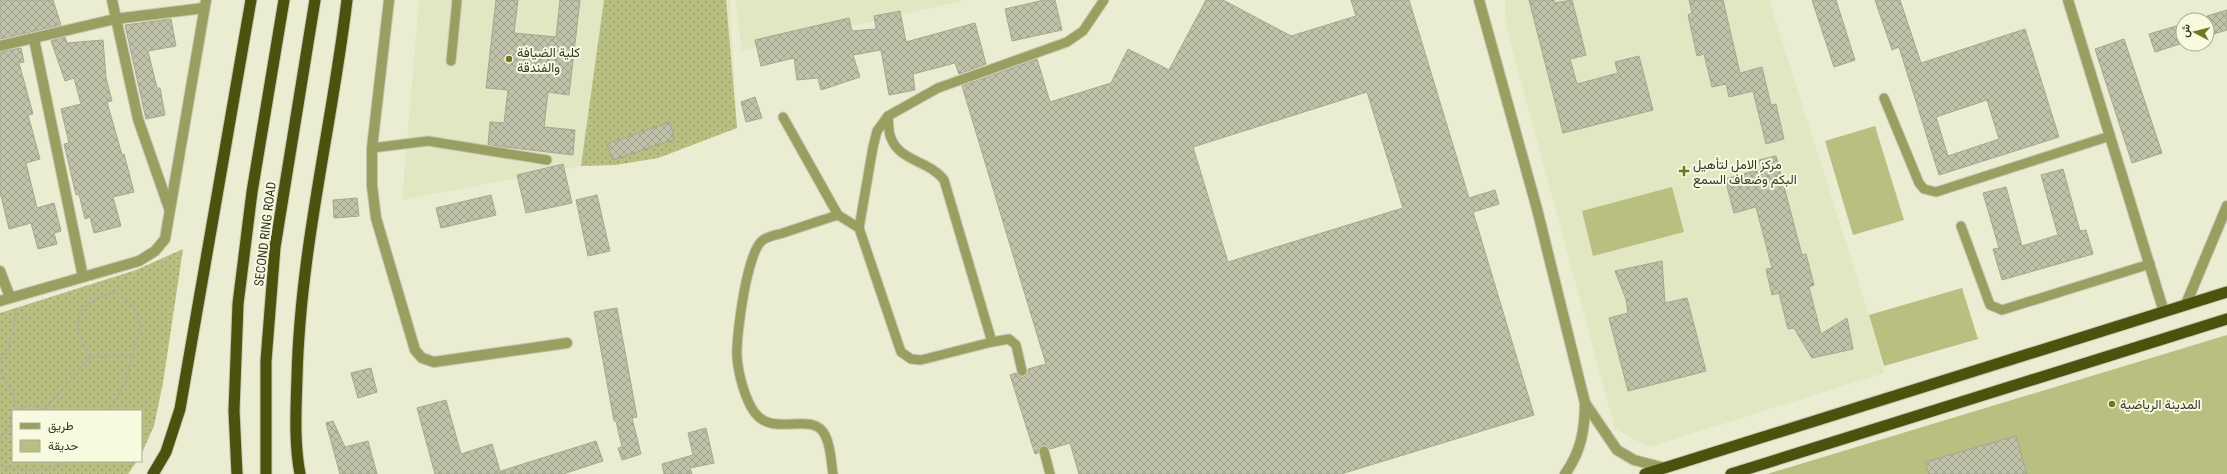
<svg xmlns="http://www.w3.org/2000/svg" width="2227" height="474" font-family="'Roboto Condensed',Vazirmatn,sans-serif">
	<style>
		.built { fill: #e1e6c3 }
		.green { fill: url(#green-dots) }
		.pitch { fill: #b8bf80 }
		.building { fill: url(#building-cross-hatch); stroke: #a5a88f; fill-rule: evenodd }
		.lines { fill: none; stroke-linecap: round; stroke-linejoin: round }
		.service-casing { stroke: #c6c9b1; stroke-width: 11 }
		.minor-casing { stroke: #c6c9b1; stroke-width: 12 }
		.tertiary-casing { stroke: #c6c9b1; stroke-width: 12 }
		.trunk-casing { stroke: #c6c9b1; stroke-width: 13 }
		.path { stroke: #afb29c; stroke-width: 2.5; stroke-dasharray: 4 2; stroke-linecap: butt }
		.service { stroke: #999f61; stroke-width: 9 }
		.minor { stroke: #999f61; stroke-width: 10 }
		.tertiary { stroke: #999f61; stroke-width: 10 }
		.trunk { stroke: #4c510e; stroke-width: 11 }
		.poi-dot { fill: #71771f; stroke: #f7fadf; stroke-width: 1.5 }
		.labels { text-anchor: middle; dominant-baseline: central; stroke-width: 4; stroke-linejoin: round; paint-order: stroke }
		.poi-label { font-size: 13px; fill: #36372d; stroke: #f7fadf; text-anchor: start }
		.street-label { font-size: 13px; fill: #36372d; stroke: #f7fadf }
	</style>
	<defs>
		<pattern id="green-dots" width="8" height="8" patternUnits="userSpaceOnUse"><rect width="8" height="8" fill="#b8bf80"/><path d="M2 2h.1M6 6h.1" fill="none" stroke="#969c69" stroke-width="1.8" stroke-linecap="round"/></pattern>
		<pattern id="building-cross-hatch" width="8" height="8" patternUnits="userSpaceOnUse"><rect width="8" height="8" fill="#c0c3a9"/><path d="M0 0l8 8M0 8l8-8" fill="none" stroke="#9d9f8a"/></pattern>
	</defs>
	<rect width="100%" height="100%" fill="#eaedd2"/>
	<g class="built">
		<path d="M419,0H730L737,128L658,158L615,165L581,166L402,200Z"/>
		<path d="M735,0H962V1L742,51Z"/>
		<path d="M1505,0H1769L1869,315L1884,373L1649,447L1615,429L1506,26Z"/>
	</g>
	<g class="green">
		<path d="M604,0H726L737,128L658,158L615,165L581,166Z"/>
		<path d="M183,249L163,383L154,426L141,455V411H13V461H137L128,474H0V313L136,270Z"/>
	</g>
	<g class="pitch">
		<path d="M1875,126L1904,220L1853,235L1825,141Z"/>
		<path d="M1672,187L1684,232L1593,256L1582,211Z"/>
		<path d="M1962,288L1978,339L1884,366L1869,315Z"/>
		<path d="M2227,335V474H1767Z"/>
	</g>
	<g class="building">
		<path d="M0,0H53L61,25L0,39Z"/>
		<path d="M496,0H518L514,33L556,37L560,0H580L569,95L548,92L544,127L575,130L573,155L488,145L490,122L504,123L508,90L486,88Z"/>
		<path d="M1044,0H1055L1062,30L1012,41L1005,9Z"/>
		<path d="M1206,0H1223L1291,36L1356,16L1351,0H1409L1469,198L1495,190L1499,204L1473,212L1534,415L1341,474H1079L1070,443L1050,449L1046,445H1042L1038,453L1035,454L1010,375L1016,373L1020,377H1024L1028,373V369L1046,364L962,86L1037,59L1050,102L1111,83L1128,49L1169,70ZM1367,92L1403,208L1228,262L1193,147Z"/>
		<path d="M1529,0H1554V3L1572,0L1586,55L1570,59L1577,84L1618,73L1615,62L1639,56L1653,110L1563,133Z"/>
		<path d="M1689,0H1723L1740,73L1762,67L1771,105L1776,104L1784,139L1766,144L1753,91L1729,97L1726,84L1712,87L1704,54L1697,56L1688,15L1692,13Z"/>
		<path d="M1812,0H1836L1855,60L1834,67Z"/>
		<path d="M1875,0H1900L1921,63L2025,29L2059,137L1939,175L1899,47L1892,50ZM1987,100L1999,139L1948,156L1936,117Z"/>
		<path d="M2227,10V30L2207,36V16Z"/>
		<path d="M900,11L906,42L975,23L986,64L959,74L955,63L913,74L915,90L889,95L881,50L853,55L860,77L821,90L818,78L797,80L794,58L761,66L755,40L849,18L852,31L876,29L874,16Z"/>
		<path d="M171,19L176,46L148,51L157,88H160L165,115L146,119L125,25Z"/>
		<path d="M2183,24V43L2155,52L2149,34Z"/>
		<path d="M65,37L67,43L103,40L106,78L112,101L107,102L122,155L124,154L134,192L113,197L121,226L94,233L90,217L85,219L79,194L76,195L64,144L69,143L61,109L81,104L74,78L65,81L51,41Z"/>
		<path d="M2124,39L2162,153L2132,163L2095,49Z"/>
		<path d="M21,48L24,62L19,63L33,114L28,115L40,159L26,163L37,208L54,203L61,231L54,233L57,244L38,249L31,223L9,229L0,192V52Z"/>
		<path d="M755,97L762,118L746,122L741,102Z"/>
		<path d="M670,122L674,139L613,160L607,144Z"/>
		<path d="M1776,156L1802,255L1806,254L1814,285L1809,287L1821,334L1847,318L1853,349L1812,358L1794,328L1788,329L1779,293L1772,295L1766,269L1772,268L1756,207L1734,213L1725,179L1761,169L1759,160Z"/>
		<path d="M563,164L572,203L526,213L517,175Z"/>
		<path d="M2063,169L2080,231L2086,230L2093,254L2002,280L1993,249L1999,248L1983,193L2006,187L2022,246L2058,235L2041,175Z"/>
		<path d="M491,195L496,215L441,228L436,208Z"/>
		<path d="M597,195L610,251L588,256L576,200Z"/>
		<path d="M357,198L359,216L334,218L333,200Z"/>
		<path d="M1662,261L1665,303L1687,298L1706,371L1628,391L1609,318L1628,313L1626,299L1615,271Z"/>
		<path d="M617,308L637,417L632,418L641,454L622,460L618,448L622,447L616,421H614L594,312Z"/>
		<path d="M371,368L377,392L358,398L351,373Z"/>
		<path d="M446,400L461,454L492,444L501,474H435L417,408Z"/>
		<path d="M333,421L345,447L368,441L377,474H340L326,423Z"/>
		<path d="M706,428L714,463L690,468L692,474H664L662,464L693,455L688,433Z"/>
		<path d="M2016,436L2027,474H1929L1925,462Z"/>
		<path d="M596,441L603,461L563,474H502L501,471Z"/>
	</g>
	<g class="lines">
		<g class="service-casing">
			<g id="service">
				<path d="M451,61L457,0"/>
				<path d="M1884,98L1919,183L1924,189L1936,192L2110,136"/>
				<path d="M783,117L838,215"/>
				<path d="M372,148L428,141L547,160"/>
				<path d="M1961,226L1990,305L2002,310L2150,264"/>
				<path d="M859,228L873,147L877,131L888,116"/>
				<path d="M1022,371L1016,345L1009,339L992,342L944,180C930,161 899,161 891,138C888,132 889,123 888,116L938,88L1067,42L1083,31L1104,0"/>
				<path d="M1044,451L1050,474"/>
				<path d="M833,474C831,462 831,446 825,435C813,410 774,438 755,413C745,400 738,373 737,356C736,336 747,250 763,240C768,236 777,235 783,233C801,227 819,221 838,215L859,228L901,352L911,359L921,360L992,342"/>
			</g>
		</g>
		<g class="minor-casing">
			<g id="minor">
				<path d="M112,0L138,119L169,208"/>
				<path d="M389,0L372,148V186L376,218L415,350L422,358L434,362L567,343"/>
				<path d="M2068,0L2164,312"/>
				<path d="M34,39L83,277"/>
				<path d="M0,46L115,19L204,8"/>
				<path d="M0,271L10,297"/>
				<path d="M0,301L139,261L155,251L165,239L206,0"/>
				<path d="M2186,304L2227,206"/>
			</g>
		</g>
		<g class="tertiary-casing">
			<g id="tertiary">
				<path d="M1479,0L1537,209L1585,403C1585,429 1581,452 1565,474"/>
				<path d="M1585,403L1617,450L1634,460L1665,468"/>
			</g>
		</g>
		<g class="trunk-casing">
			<g id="trunk">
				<path d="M153,474L166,452L180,409L251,0"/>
				<path d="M237,474L234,411L238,304L252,192L284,0"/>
				<path d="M266,474V361L275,247L315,0"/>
				<path d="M300,474C294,443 296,409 297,378C300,250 332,126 347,0"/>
				<path d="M1645,474L2227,292"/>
				<path d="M1731,474L2227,319"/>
			</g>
		</g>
		<g class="path">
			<path d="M91,357C67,322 76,303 115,292L131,303L141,324L124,386L108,411"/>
			<path d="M0,360L9,348L17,308"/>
			<path d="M0,371L13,394L16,411"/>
			<path d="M17,410L33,404L43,411"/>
			<path d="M43,411L91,357H112L134,354"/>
			<path d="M0,438L4,435L13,417"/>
			<path d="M0,465C19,471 49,473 66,461"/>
		</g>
		<use href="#service" class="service"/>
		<use href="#minor" class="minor"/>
		<use href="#tertiary" class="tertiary"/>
		<use href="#trunk" class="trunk"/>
	</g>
	<g class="poi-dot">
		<circle cx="509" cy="59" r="4"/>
		<path d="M1682 165h4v4h4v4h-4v4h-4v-4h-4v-4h4z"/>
		<circle cx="2112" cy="404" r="4"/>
	</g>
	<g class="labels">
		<g class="poi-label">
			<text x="517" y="52">كلية الضيافة<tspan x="517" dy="15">والفندقة</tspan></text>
			<text x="1693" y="164">مركز الامل لتأهيل<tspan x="1693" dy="15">البكم وضعاف السمع</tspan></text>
			<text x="2120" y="404">المدينة الرياضية</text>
		</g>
		<g class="street-label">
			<text transform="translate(265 234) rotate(-83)">SECOND RING ROAD</text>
		</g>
	</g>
	<rect x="12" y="410" width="130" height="52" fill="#f7fadf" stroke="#aaac98"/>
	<rect x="20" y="423" width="20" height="6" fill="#999f61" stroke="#aaac98"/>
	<text x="48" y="430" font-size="12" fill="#36372d">طريق</text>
	<rect x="20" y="440" width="20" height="12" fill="#b8bf80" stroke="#aaac98"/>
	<text x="48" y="450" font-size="12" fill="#36372d">حديقة</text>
	<g transform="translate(2195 32) rotate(277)"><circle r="19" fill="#f7fadf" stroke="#aaac98"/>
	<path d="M0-3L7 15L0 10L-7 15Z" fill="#71771f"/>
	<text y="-6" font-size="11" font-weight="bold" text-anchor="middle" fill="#36372d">ش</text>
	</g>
</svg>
